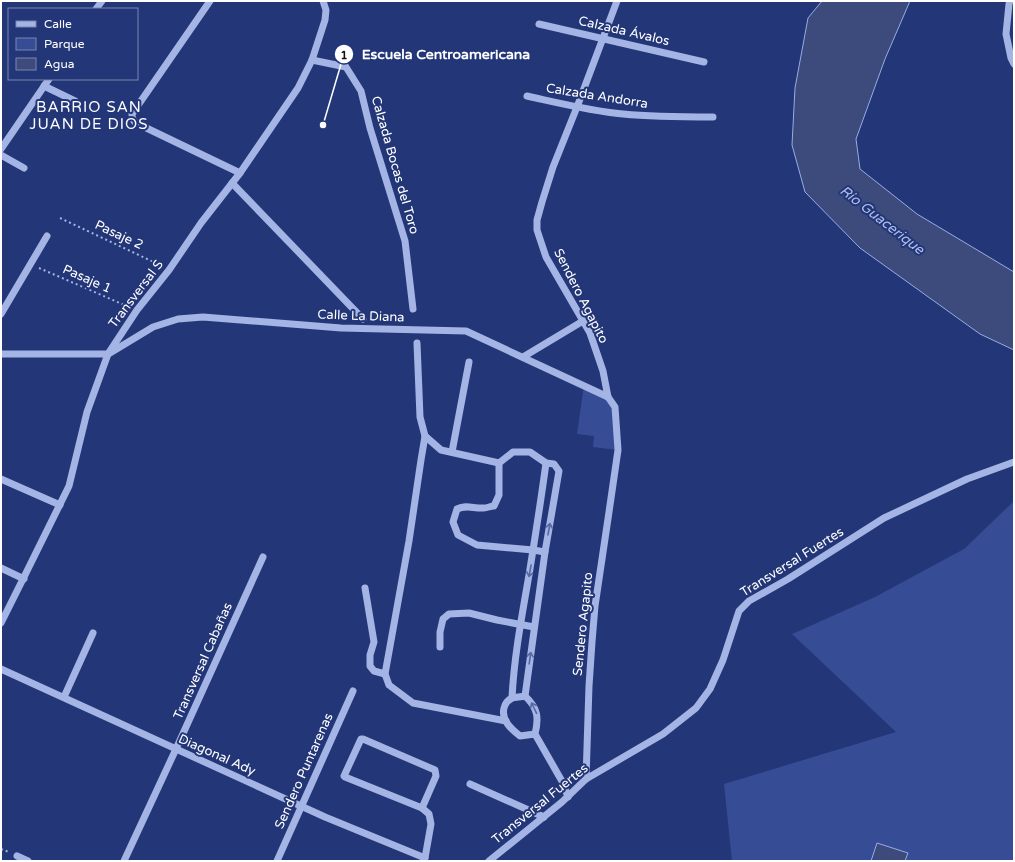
<svg xmlns="http://www.w3.org/2000/svg" width="1015" height="862" font-family="'Varela Round',sans-serif">
	<style>
		.green { fill: #364d96 }
		.water { fill: #3c4a7c; stroke: #98ace5 }
		.lines { fill: none; stroke-linecap: round; stroke-linejoin: round }
		.path { stroke: #a4b4e4; stroke-width: 2; stroke-dasharray: 2 3; stroke-linecap: butt }
		.minor { stroke: #a4b4e4; stroke-width: 7 }
		.oneway { stroke: #5768a3 }
		.labels { text-anchor: middle; dominant-baseline: central; stroke-width: 4; stroke-linejoin: round; paint-order: stroke }
		.street-label { font-size: 13px; fill: #fff; stroke: #233678 }
		.water-label { font-size: 14px; font-style: italic; fill: #afbeec; stroke: #233678 }
		.quarter-label { font-size: 15px; letter-spacing: 1px; fill: #fff; stroke: #233678 }
		.leader { fill: none; stroke: #fff; stroke-width: 1.5 }
		.callout-dot { fill: #fff; stroke: #233678; stroke-width: 1.5 }
		.mark-label { font-size: 12px; text-anchor: middle; font-weight: bold; fill: #111 }
		.callout-label { font-size: 14px; text-anchor: middle; font-weight: bold; fill: #fff; stroke: #233678; stroke-width: 4; stroke-linejoin: round; paint-order: stroke }
	</style>
	<rect width="100%" height="100%" fill="#233678"/>
	<g class="green">
		<path d="M584,385L608,397L615,407L618,450L593,447L594,436L577,434Z"/>
		<path d="M1014,501V861H732L724,784L896,732L792,634L875,597L964,549Z"/>
	</g>
	<g class="water">
		<path d="M822,1H910L885,59L856,139L860,169L917,214L1014,272V350L980,334L860,248L805,192L792,145L795,88L808,18Z"/>
		<path d="M877,843L908,853L905,861H871Z"/>
	</g>
	<g class="lines">
		<g class="path">
			<path d="M60,218L160,265"/>
			<path d="M39,268L129,307"/>
			<path d="M1,849L9,852"/>
		</g>
		<g class="minor">
			<path d="M210,1L132,114C132,118 133,121 136,123L240,173"/>
			<path d="M1010,1L1009,4L1006,34L1011,58L1014,64"/>
			<path d="M96,9L102,1"/>
			<path d="M539,24L704,62"/>
			<path d="M312,60L346,67L361,91L370,128L405,241L413,309"/>
			<path d="M44,86L75,101"/>
			<path d="M527,96C559,103 591,111 623,114C653,117 683,117 713,117"/>
			<path d="M1,149L49,79"/>
			<path d="M1,155L24,168"/>
			<path d="M232,183L363,319"/>
			<path d="M1,314L47,236"/>
			<path d="M417,343L420,417L425,436L441,450L499,463L513,452H530L546,463L554,464L559,471L545,552L525,696"/>
			<path d="M110,353L153,327L178,319L203,317L341,328L466,331L608,397"/>
			<path d="M1,354H108"/>
			<path d="M523,357L583,321"/>
			<path d="M425,436L421,460L409,541L385,674L389,685L413,703L506,721"/>
			<path d="M452,452L469,362"/>
			<path d="M499,463V495L494,506C491,506 487,508 484,508C474,509 467,504 457,509L453,522L458,535L477,545L533,550L545,552"/>
			<path d="M1,479L60,505"/>
			<path d="M1,568L24,579"/>
			<path d="M365,588L374,642L370,655V666L374,671L385,674"/>
			<path d="M1,623L26,573L69,486L87,412L108,354L137,310L169,270L201,223L240,173L298,88L312,60L325,20L326,10L323,1"/>
			<path d="M440,647V632L443,619L449,614L469,613L497,620L534,627"/>
			<path d="M1,669L325,817L425,858"/>
			<path d="M64,697L93,633"/>
			<path d="M512,698C514,657 522,615 529,575C535,538 541,500 546,463"/>
			<path d="M535,734L520,736C511,729 501,720 504,708C505,704 508,700 512,698C515,697 521,697 525,696C538,708 539,718 535,734L563,783L568,797"/>
			<path d="M361,739H363L435,770L436,776L422,808L345,777L344,776Z"/>
			<path d="M586,779L589,686L592,642L595,606L609,512L618,450L615,407L608,397L603,371L590,333L546,257L537,230V220L542,202L553,167L577,107L617,1"/>
			<path d="M470,784L544,817"/>
			<path d="M422,808L429,814L431,824L425,858L423,861"/>
			<path d="M17,856L28,861"/>
			<path d="M124,861L176,749L263,557"/>
			<path d="M277,861L353,691"/>
			<path d="M489,861L562,802L586,779L663,734L696,708L710,689L723,660L739,611L749,601L788,579L884,518L967,479L1014,462"/>
		</g>
	</g>
	<defs><path id="oneway-shaft" d="M-6 0H5M1.5-3L5.5 0L1.5 3" fill="none" stroke-width="1.6" stroke-linecap="round" stroke-linejoin="round"/></defs>
	<g class="oneway">
		<use href="#oneway-shaft" transform="translate(549 529) rotate(-80)"/>
		<use href="#oneway-shaft" transform="translate(530 571) rotate(100)"/>
		<use href="#oneway-shaft" transform="translate(530 658) rotate(-82)"/>
		<use href="#oneway-shaft" transform="translate(534 708) rotate(-116)"/>
	</g>
	<g class="labels">
		<g class="street-label">
			<text transform="translate(624 31) rotate(13)">Calzada Ávalos</text>
			<text transform="translate(597 96) rotate(9)">Calzada Andorra</text>
			<text transform="translate(395 165) rotate(74)">Calzada Bocas del Toro</text>
			<text transform="translate(119 235) rotate(25)">Pasaje 2</text>
			<text transform="translate(87 279) rotate(24)">Pasaje 1</text>
			<text transform="translate(136 294) rotate(-53)">Transversal S</text>
			<text transform="translate(581 296) rotate(63)">Sendero Agapito</text>
			<text transform="translate(361 316) rotate(2)">Calle La Diana</text>
			<text transform="translate(792 562) rotate(-32)">Transversal Fuertes</text>
			<text transform="translate(583 624) rotate(-84)">Sendero Agapito</text>
			<text transform="translate(203 661) rotate(-66)">Transversal Cabañas</text>
			<text transform="translate(217 755) rotate(24)">Diagonal Ady</text>
			<text transform="translate(304 771) rotate(-66)">Sendero Puntarenas</text>
			<text transform="translate(540 804) rotate(-39)">Transversal Fuertes</text>
		</g>
		<g class="water-label">
			<text transform="translate(882 220) rotate(38)">Río Guacerique</text>
		</g>
		<g class="quarter-label">
			<text x="89" y="107">BARRIO SAN<tspan x="89" dy="17">JUAN DE DIOS</tspan></text>
		</g>
	</g>
	<path class="leader" d="M323 125L344 54"/>
	<g class="callout-dot">
		<circle cx="323" cy="125" r="4"/>
		<circle cx="344" cy="54" r="10"/>
	</g>
	<g class="mark-label">
		<text x="344" y="59">1</text>
	</g>
	<g class="callout-label">
		<text x="446" y="59">Escuela Centroamericana</text>
	</g>
	<rect width="1015" height="862" fill="none" stroke="#ffffff" stroke-width="4"/>
	<rect x="8" y="8" width="130" height="72" fill="#233678" stroke="#7b86ae"/>
	<rect x="16" y="21" width="20" height="6" fill="#a4b4e4" stroke="#7b86ae"/>
	<text x="44" y="28" font-size="12" fill="#ffffff">Calle</text>
	<rect x="16" y="38" width="20" height="12" fill="#364d96" stroke="#7b86ae"/>
	<text x="44" y="48" font-size="12" fill="#ffffff">Parque</text>
	<rect x="16" y="58" width="20" height="12" fill="#3c4a7c" stroke="#7b86ae"/>
	<text x="44" y="68" font-size="12" fill="#ffffff">Agua</text>
</svg>
